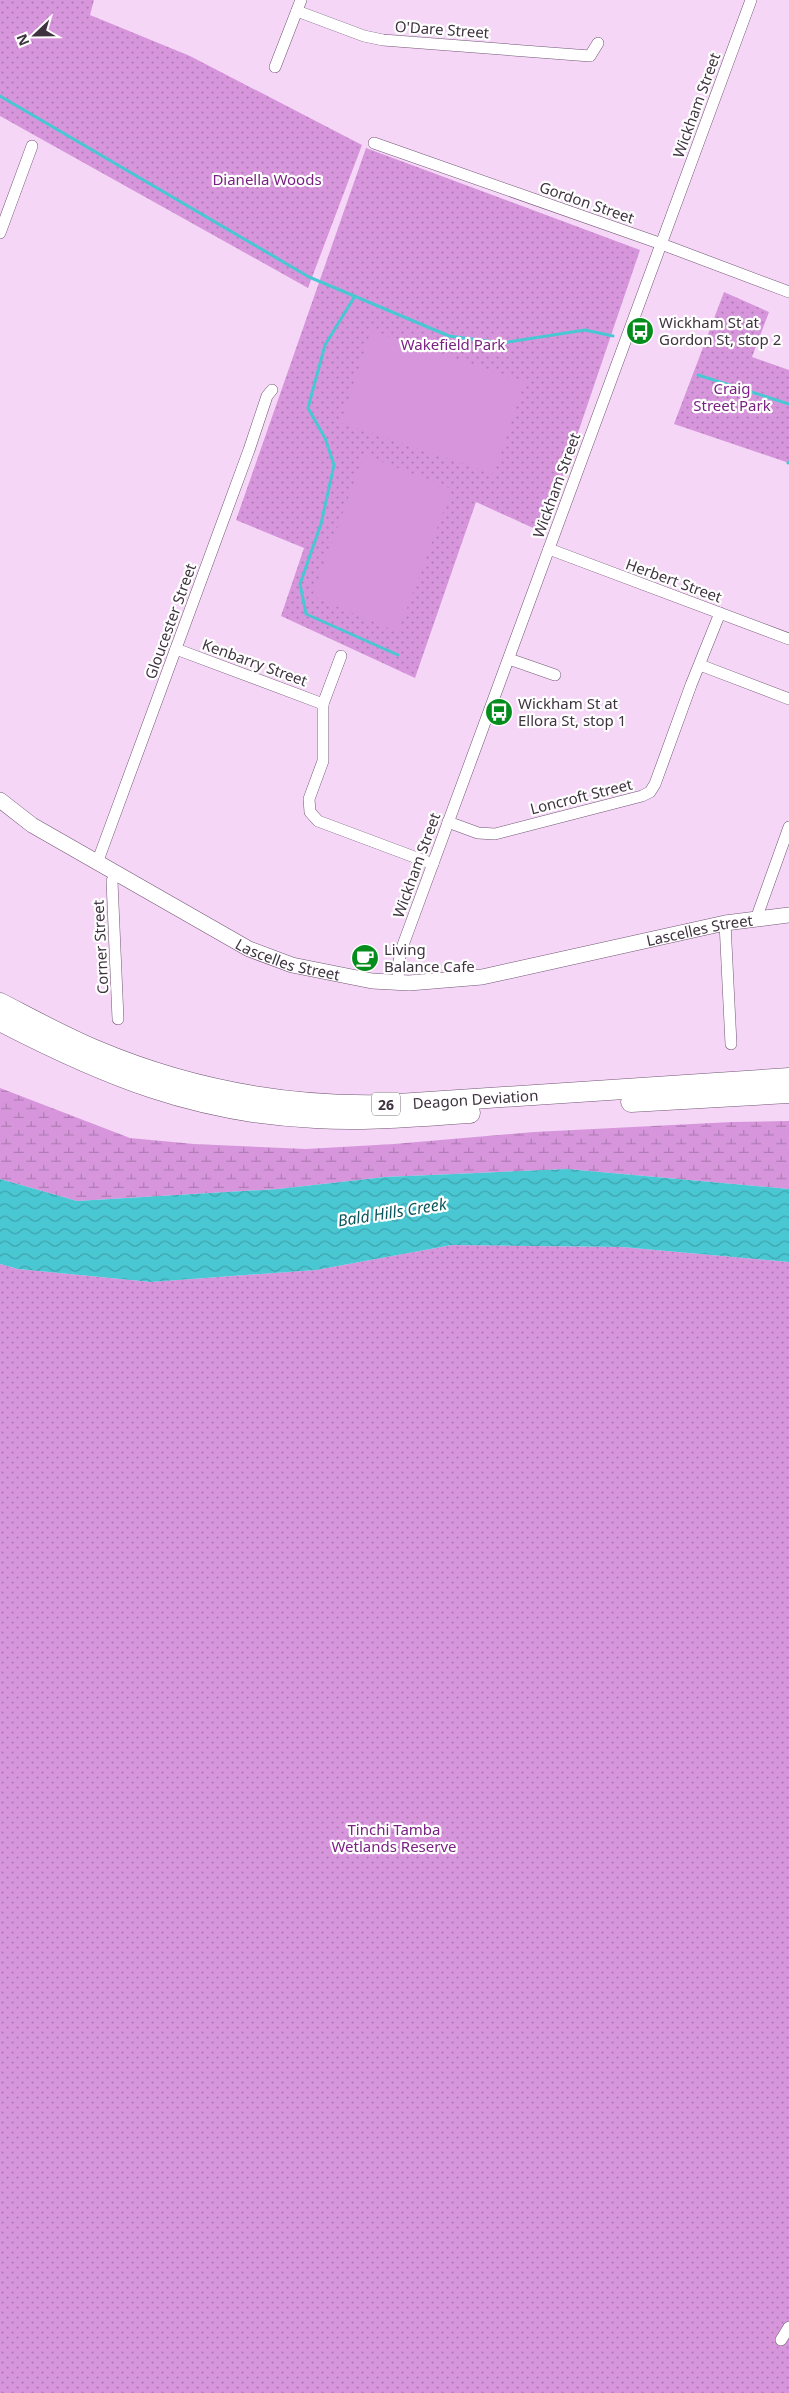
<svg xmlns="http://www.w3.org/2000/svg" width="789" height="2393" font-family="'Noto Sans',sans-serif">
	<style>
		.wetland { fill: url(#wetland-marsh) }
		.park { fill: url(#park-dots) }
		.pitch { fill: #d796dc }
		.water { fill: url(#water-waves) }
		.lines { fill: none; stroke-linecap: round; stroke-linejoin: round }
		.stream { stroke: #49c8d4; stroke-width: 3 }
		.minor-casing { stroke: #715673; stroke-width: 12 }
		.tertiary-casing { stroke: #715673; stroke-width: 16 }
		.trunk-casing { stroke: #715673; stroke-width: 21 }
		.minor { stroke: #fff; stroke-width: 11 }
		.tertiary { stroke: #fff; stroke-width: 15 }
		.trunk { stroke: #fff; stroke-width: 20 }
		.labels { text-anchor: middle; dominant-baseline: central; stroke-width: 4.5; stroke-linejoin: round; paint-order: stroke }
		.shield { fill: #fff; stroke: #797079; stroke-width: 1 }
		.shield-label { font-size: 14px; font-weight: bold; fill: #3f3340 }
		.street-label { font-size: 15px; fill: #3f3340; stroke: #fff }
		.park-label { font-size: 15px; fill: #7a2183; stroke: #fff }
		.poi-label { font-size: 15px; fill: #3f3340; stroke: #fff; text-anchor: start }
		.water-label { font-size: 16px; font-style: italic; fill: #0b565c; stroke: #fff }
	</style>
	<defs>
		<pattern id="wetland-marsh" width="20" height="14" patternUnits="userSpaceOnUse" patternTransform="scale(1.25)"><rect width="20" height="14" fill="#d796dc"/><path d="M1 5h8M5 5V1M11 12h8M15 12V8" fill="none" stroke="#b07bb4"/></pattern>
		<pattern id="park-dots" width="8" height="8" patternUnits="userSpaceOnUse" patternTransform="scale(1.25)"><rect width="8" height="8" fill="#d796dc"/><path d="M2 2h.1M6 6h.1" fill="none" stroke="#b07bb4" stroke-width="1.8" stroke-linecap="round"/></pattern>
		<pattern id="water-waves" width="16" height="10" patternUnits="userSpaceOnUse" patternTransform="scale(1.25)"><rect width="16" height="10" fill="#49c8d4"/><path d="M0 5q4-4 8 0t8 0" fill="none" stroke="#3ea3ad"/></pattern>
	</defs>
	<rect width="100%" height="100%" fill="#f5d6f7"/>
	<path class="wetland" d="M0,1088L130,1138L194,1144L306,1149L394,1144L534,1132L732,1122L789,1121V1189L567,1169L385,1177L278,1189L77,1201L0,1179Z"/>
	<g class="park">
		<path d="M0,0H94L90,15L190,56L362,145L308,288L0,116Z"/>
		<path d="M366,148L640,250L544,533L476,502L415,678L281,616L304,548L236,520Z"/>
		<path d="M724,292L769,312L752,357L789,370V463L674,424Z"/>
		<path d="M452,1245L622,1247L789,1262V2393H0V1264L18,1269L151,1282L316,1270Z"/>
	</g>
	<g class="pitch">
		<path d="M371,331L524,382L494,474L341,423Z"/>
		<path d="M364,455L452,489L398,632L312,596Z"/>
	</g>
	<path class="water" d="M567,1169L789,1189V1262L622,1247L452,1245L316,1270L151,1282L18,1269L0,1264V1179L77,1201L278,1189L385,1177Z"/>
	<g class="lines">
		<g class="stream">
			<path d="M0,96L309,277L449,336L502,343L585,330L613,336"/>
			<path d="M355,296L325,345L308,408L325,438L334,465L321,524L300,584L306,614L398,655"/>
			<path d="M698,375L789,404"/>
			<path d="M788,463L789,462"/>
		</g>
		<g class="minor-casing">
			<g id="minor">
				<path d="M297,11L364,36L383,40L590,56L598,43"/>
				<path d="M275,67L301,0"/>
				<path d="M374,143L656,242L789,292"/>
				<path d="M0,233L32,146"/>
				<path d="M549,549L789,639"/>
				<path d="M176,649L323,704"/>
				<path d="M341,656L323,704V761L309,799L310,812L318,821L433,864"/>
				<path d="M509,659L555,675"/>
				<path d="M700,665L789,699"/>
				<path d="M448,822L478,833L495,834L642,796L650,792L655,784L691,685L720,613"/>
				<path d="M97,863L249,450L267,396L272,390"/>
				<path d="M116,874L112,881L118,1019"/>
				<path d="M756,919L789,827"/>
				<path d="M725,923L731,1044"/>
				<path d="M398,983L399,961L403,945L751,0"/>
				<path d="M781,2340L789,2327"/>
			</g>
		</g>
		<g class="tertiary-casing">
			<g id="tertiary">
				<path id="s1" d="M0,800L32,825L249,949L292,965L372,981L409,983L482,977L725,923L789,915"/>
			</g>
		</g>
		<g class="trunk-casing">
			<g id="trunk">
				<path id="s2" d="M0,1003C31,1019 62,1036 95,1050C187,1089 284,1107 383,1105L789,1078"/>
				<path d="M0,1021C104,1075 196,1113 315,1118C367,1121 419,1116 470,1113"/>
				<path d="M631,1102L789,1093"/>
			</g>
		</g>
		<use href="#minor" class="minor"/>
		<use href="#tertiary" class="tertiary"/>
		<use href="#trunk" class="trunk"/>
	</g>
	<defs>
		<g id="bus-disc" transform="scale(1.4375)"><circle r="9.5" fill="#048d1d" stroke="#fff"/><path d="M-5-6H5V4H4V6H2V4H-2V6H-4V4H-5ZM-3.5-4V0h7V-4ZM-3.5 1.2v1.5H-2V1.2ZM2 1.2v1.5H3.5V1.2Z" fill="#fff"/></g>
		<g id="cafe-disc" transform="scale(1.4375)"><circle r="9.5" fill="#048d1d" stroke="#fff"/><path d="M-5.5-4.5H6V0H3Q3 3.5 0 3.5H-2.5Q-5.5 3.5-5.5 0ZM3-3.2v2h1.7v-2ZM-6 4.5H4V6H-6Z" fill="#fff"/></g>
	</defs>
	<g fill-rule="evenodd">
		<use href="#bus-disc" x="640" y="331"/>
		<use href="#bus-disc" x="499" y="712"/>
		<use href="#cafe-disc" x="365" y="958"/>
	</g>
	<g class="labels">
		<rect class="shield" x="372" y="1092.5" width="28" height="23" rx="4"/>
		<g class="shield-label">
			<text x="386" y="1104">26</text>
		</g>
		<g class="street-label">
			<text transform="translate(442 29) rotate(4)">O'Dare Street</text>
			<text transform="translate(696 105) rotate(-70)">Wickham Street</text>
			<text transform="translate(587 202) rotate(19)">Gordon Street</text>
			<text transform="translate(556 485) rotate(-70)">Wickham Street</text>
			<text transform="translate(674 580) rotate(20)">Herbert Street</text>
			<text transform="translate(170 621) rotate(-70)">Gloucester Street</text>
			<text transform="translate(255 662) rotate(20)">Kenbarry Street</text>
			<text transform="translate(581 796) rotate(-14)">Loncroft Street</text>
			<text transform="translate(416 865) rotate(-70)">Wickham Street</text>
			<text stroke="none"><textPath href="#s1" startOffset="751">Lascelles Street</textPath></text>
			<text transform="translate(100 947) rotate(-93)">Corner Street</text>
			<text stroke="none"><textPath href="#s1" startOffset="331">Lascelles Street</textPath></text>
			<text stroke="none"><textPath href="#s2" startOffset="494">Deagon Deviation</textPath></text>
		</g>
		<g class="park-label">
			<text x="267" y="179">Dianella Woods</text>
			<text x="453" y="344">Wakefield Park</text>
			<text x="732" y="388">Craig<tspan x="732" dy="17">Street Park</tspan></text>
			<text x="394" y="1829">Tinchi Tamba<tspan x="394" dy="17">Wetlands Reserve</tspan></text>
		</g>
		<g class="poi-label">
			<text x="659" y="322">Wickham St at<tspan x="659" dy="17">Gordon St, stop 2</tspan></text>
			<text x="518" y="703">Wickham St at<tspan x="518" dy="17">Ellora St, stop 1</tspan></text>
			<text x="384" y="949">Living<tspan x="384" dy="17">Balance Cafe</tspan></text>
		</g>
		<g class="water-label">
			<text transform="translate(392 1212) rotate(-9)">Bald Hills Creek</text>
		</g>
	</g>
	<g transform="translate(35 35) rotate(248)" stroke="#ffffff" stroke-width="4" paint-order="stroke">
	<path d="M0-4L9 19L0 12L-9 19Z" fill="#3f3340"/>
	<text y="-8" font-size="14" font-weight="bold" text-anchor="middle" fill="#3f3340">N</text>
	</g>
</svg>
